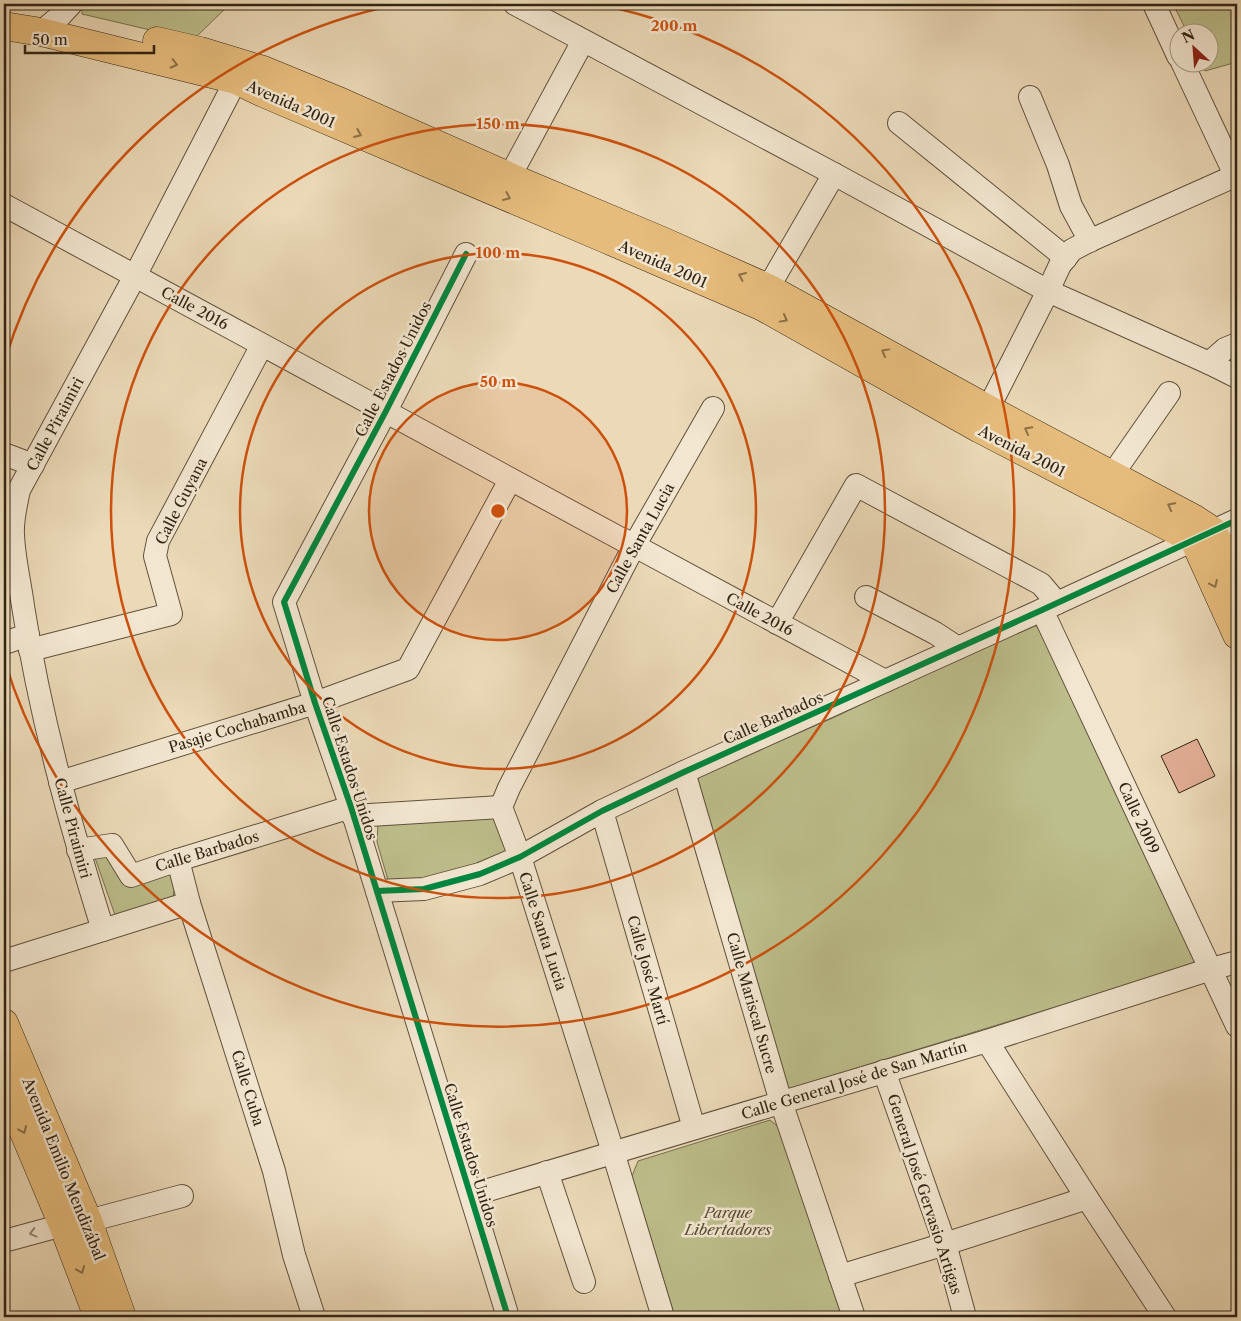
<svg xmlns="http://www.w3.org/2000/svg" width="1241" height="1321" font-family="'Libre Caslon Text',serif">
	<style>
		.green { fill: #bcbe8b; stroke: #767150 }
		.building { fill: #e2ae95; stroke: #312414 }
		.lines { fill: none; stroke-linecap: round; stroke-linejoin: round }
		.minor-casing { stroke: #60513d; stroke-width: 24 }
		.major-casing { stroke: #312414; stroke-width: 29 }
		.minor { stroke: #f2e6d0; stroke-width: 22 }
		.major { stroke: #e6bc7c; stroke-width: 28 }
		.cycleway-casing { stroke: #f2e6d0; stroke-width: 9 }
		.cycleway { stroke: #00873e; stroke-width: 6 }
		.oneway { stroke: #8c7048 }
		.oneway2 { stroke: #928572 }
		.ring { fill: none; stroke: #cd510d; stroke-width: 2.5 }
		.labels { text-anchor: middle; dominant-baseline: central; stroke-width: 5; stroke-linejoin: round; paint-order: stroke }
		.street-label { font-size: 15px; fill: #312414; stroke: #f2e6d0 }
		.park-label { font-size: 15px; font-style: italic; fill: #544a32; stroke: #f2e6d0 }
		.centre { fill: #cd510d; stroke: #f2e6d0; stroke-width: 2.5 }
		.ring-label { font-size: 15px; text-anchor: middle; font-weight: bold; fill: #cd510d; stroke: #f2e6d0; stroke-width: 5; stroke-linejoin: round; paint-order: stroke }
	</style>
	<rect width="100%" height="100%" fill="#ebd9b7"/>
	<filter id="stains"><feTurbulence type="fractalNoise" baseFrequency=".004" numOctaves="4"/><feColorMatrix values="0 0 0 0 .2 0 0 0 0 .09 0 0 0 0 .02 0 0 0 .5 -.17"/></filter>
	<radialGradient id="worn" r=".72"><stop offset=".6" stop-color="#630" stop-opacity="0"/><stop offset="1" stop-color="#630" stop-opacity=".3"/></radialGradient>
	<g class="green">
		<path d="M82,4H230L193,40L82,14Z"/>
		<path d="M1173,4H1237V62L1205,71L1201,63L1208,62V32H1187Z"/>
		<path d="M1030,624L1042,628L1196,964L785,1090L697,789L698,777L835,717Z"/>
		<path d="M493,817L506,848L504,857L443,878L388,880L377,842L378,824Z"/>
		<path d="M109,852L124,880L170,873L175,886L173,897L115,915L94,855Z"/>
		<path d="M770,1120L781,1129L842,1317H675L632,1176L638,1161Z"/>
	</g>
	<path class="building" d="M1197,739L1215,776L1179,793L1161,756Z"/>
	<g class="lines">
		<g class="minor-casing">
			<g id="minor">
				<path d="M515,4L834,174L1048,291L1209,363L1237,377"/>
				<path d="M1154,4L1178,56"/>
				<path d="M41,32L58,18L71,4"/>
				<path d="M1182,62L1237,179"/>
				<path d="M1030,97L1058,165L1071,206L1090,241"/>
				<path d="M899,123L1066,258"/>
				<path d="M510,176L583,41"/>
				<path d="M4,205L634,546"/>
				<path d="M466,254L386,411L284,602L315,703L351,807L508,1317"/>
				<path d="M768,288L834,174"/>
				<path d="M1209,363L1225,349L1237,344"/>
				<path d="M982,424L988,409L1048,291L1060,265L1072,250L1089,241L1237,175"/>
				<path d="M4,454L33,465"/>
				<path d="M1112,475L1169,393"/>
				<path d="M622,539L885,681"/>
				<path d="M866,597L935,633L958,648"/>
				<path d="M1042,610L1237,1026"/>
				<path d="M777,623L856,485L1041,584L1057,603"/>
				<path d="M4,643L28,635"/>
				<path d="M30,650L171,614L155,556L158,541L262,345"/>
				<path d="M684,772L781,1102L854,1317"/>
				<path d="M60,782L315,703L408,669L510,480"/>
				<path d="M602,811L694,1128"/>
				<path d="M353,816L501,807"/>
				<path d="M78,850L112,845L131,876L178,860L351,807"/>
				<path d="M178,860L189,903L274,1171L294,1255L314,1317"/>
				<path d="M377,891L424,889L480,874L520,857L602,811L684,772L1042,610L1237,520"/>
				<path d="M103,930C70,824 40,716 23,606C20,583 14,559 13,535C12,520 16,505 19,490L135,276L236,80L241,65"/>
				<path d="M4,961L189,903"/>
				<path d="M987,1041L1087,1198L1165,1317"/>
				<path d="M884,1071L945,1244L965,1317"/>
				<path d="M547,1172L584,1282"/>
				<path d="M473,1202L485,1191L987,1041L1211,969L1237,962"/>
				<path d="M4,1241L63,1225L88,1221L182,1196"/>
				<path d="M840,1276L945,1244L1087,1198"/>
				<path d="M663,1317L613,1152L520,857L501,807L509,788L634,546L713,408"/>
			</g>
		</g>
		<g class="major-casing">
			<g id="major">
				<path d="M4,26L41,32L236,80L263,93L606,239L763,307L980,429L1194,540L1237,635"/>
				<path d="M157,41L200,51L263,70L341,102L517,180L660,240L768,288L988,409L1193,518L1213,531L1237,582"/>
				<path d="M4,1023L88,1221L122,1317"/>
				<path d="M4,1085L63,1225L98,1317"/>
			</g>
		</g>
		<use href="#minor" class="minor"/>
		<use href="#major" class="major"/>
		<g class="cycleway-casing">
			<g id="cycleway">
				<path d="M466,254L386,411L284,602L315,703L351,807L508,1317"/>
				<path d="M377,891L424,889L480,874L520,857L602,811L684,772L1042,610L1237,520"/>
			</g>
		</g>
		<use href="#cycleway" class="cycleway"/>
	</g>
	<defs><path id="oneway-chevron" d="M-2-3.5L2.5 0L-2 3.5" fill="none" stroke-width="1.6" stroke-linecap="round" stroke-linejoin="round" transform="scale(1.25)"/></defs>
	<g class="oneway">
		<use href="#oneway-chevron" transform="translate(174 64) rotate(14)"/>
		<use href="#oneway-chevron" transform="translate(358 134) rotate(23)"/>
		<use href="#oneway-chevron" transform="translate(507 197) rotate(23)"/>
		<use href="#oneway-chevron" transform="translate(742 276) rotate(-156)"/>
		<use href="#oneway-chevron" transform="translate(784 319) rotate(29)"/>
		<use href="#oneway-chevron" transform="translate(885 352) rotate(-151)"/>
		<use href="#oneway-chevron" transform="translate(1028 430) rotate(-152)"/>
		<use href="#oneway-chevron" transform="translate(1171 506) rotate(-152)"/>
		<use href="#oneway-chevron" transform="translate(1214 584) rotate(65)"/>
		<use href="#oneway-chevron" transform="translate(23 1130) rotate(67)"/>
		<use href="#oneway-chevron" transform="translate(81 1270) rotate(68)"/>
	</g>
	<use class="oneway2" href="#oneway-chevron" transform="translate(33 1233) rotate(165)"/>
	<circle cx="498" cy="511" r="129" fill="#cd510d" fill-opacity=".12"/>
	<g class="ring">
		<circle cx="498" cy="511" r="129"/>
		<circle cx="498" cy="511" r="258"/>
		<circle cx="498" cy="511" r="387"/>
		<path d="M5 360A516 516 0 0 1 400 4M596 4A516 516 0 1 1 5 662"/>
	</g>
	<g class="labels">
		<g class="street-label">
			<text transform="translate(291 104) rotate(24)">Avenida 2001</text>
			<text transform="translate(663 264) rotate(24)">Avenida 2001</text>
			<text transform="translate(195 308) rotate(28)">Calle 2016</text>
			<text transform="translate(393 369) rotate(-63)">Calle Estados Unidos</text>
			<text transform="translate(55 424) rotate(-62)">Calle Piraimiri</text>
			<text transform="translate(1022 451) rotate(27)">Avenida 2001</text>
			<text transform="translate(181 501) rotate(-63)">Calle Guyana</text>
			<text transform="translate(640 538) rotate(-61)">Calle Santa Lucia</text>
			<text transform="translate(760 614) rotate(28)">Calle 2016</text>
			<text transform="translate(773 718) rotate(-24)">Calle Barbados</text>
			<text transform="translate(237 727) rotate(-17)">Pasaje Cochabamba</text>
			<text transform="translate(350 768) rotate(72)">Calle Estados Unidos</text>
			<text transform="translate(1139 818) rotate(65)">Calle 2009</text>
			<text transform="translate(73 828) rotate(75)">Calle Piraimiri</text>
			<text transform="translate(207 851) rotate(-17)">Calle Barbados</text>
			<text transform="translate(543 931) rotate(72)">Calle Santa Lucia</text>
			<text transform="translate(648 970) rotate(74)">Calle José Martí</text>
			<text transform="translate(752 1003) rotate(74)">Calle Mariscal Sucre</text>
			<text transform="translate(854 1080) rotate(-17)">Calle General José de San Martín</text>
			<text transform="translate(248 1088) rotate(73)">Calle Cuba</text>
			<text transform="translate(471 1155) rotate(73)">Calle Estados Unidos</text>
			<text transform="translate(64 1169) rotate(68)">Avenida Emilio Mendizábal</text>
			<text transform="translate(925 1194) rotate(72)">General José Gervasio Artigas</text>
		</g>
		<g class="park-label">
			<text x="728" y="1212">Parque<tspan x="728" dy="17">Libertadores</tspan></text>
		</g>
	</g>
	<circle cx="498" cy="511" r="8" class="centre"/>
	<g class="ring-label">
		<text x="674" y="31">200 m</text>
		<text x="498" y="129">150 m</text>
		<text x="498" y="258">100 m</text>
		<text x="498" y="387">50 m</text>
	</g>
	<rect width="1241" height="1321" fill="none" stroke="#ebd9b7" stroke-width="20"/>
	<rect x="5" y="5" width="1231" height="1311" fill="none" stroke="#312414" stroke-width="2.5"/>
	<rect x="10" y="10" width="1221" height="1301" fill="none" stroke="#312414"/>
	<g transform="translate(1194 48) rotate(334)"><circle r="24" fill="#f2e6d0" stroke="#a59885"/>
	<path d="M0-4L9 19L0 12L-9 19Z" fill="#8f2418"/>
	<text y="-8" font-size="14" font-weight="bold" text-anchor="middle" fill="#312414">N</text>
	</g>
	<path d="M25 45v8h129v-8" fill="none" stroke="#312414" stroke-width="2.5"/>
	<text x="32" y="45" font-size="15" fill="#312414" stroke="#f2e6d0" stroke-width="4" paint-order="stroke">50 m</text>
	<rect width="100%" height="100%" filter="url(#stains)"/>
	<rect width="100%" height="100%" fill="url(#worn)"/>
</svg>
